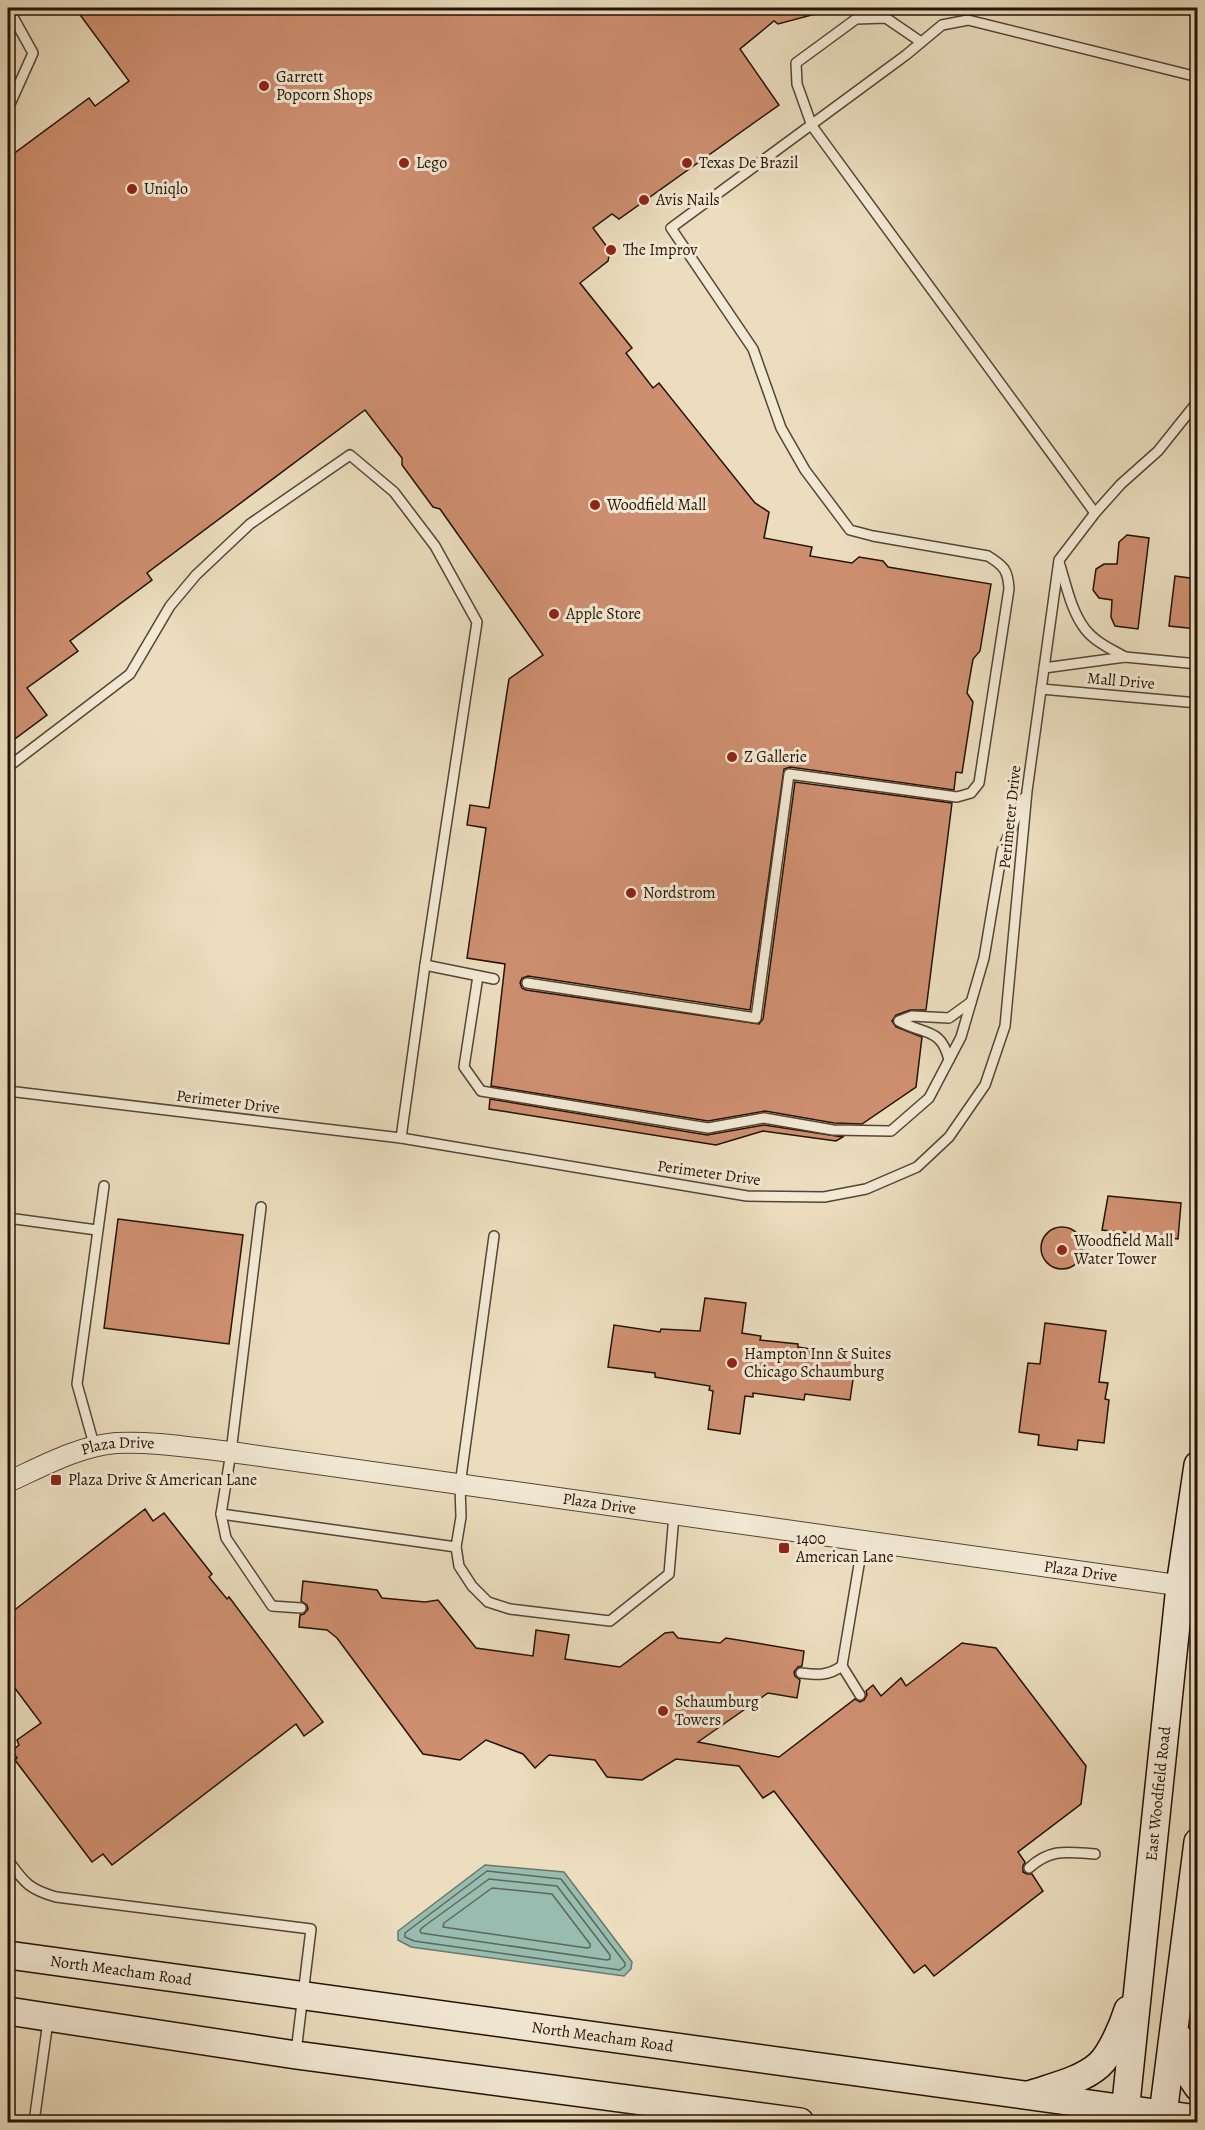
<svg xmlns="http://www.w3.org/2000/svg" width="1205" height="2130" font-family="Alegreya,serif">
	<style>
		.water { fill: #98bcb0; stroke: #6a786c; stroke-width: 1.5 }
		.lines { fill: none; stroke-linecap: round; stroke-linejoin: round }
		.shore { stroke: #5e675a; stroke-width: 1.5 }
		.building { fill: #ce8f70; stroke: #241205; stroke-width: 1.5 }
		.lane-casing { stroke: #564533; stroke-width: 12 }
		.street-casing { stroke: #564533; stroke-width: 22 }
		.secondary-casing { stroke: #241205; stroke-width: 30 }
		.lane { stroke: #f2e9d5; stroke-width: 9 }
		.street { stroke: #f2e9d5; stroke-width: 20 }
		.secondary { stroke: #f2e9d5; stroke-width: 27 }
		.poi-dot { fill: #8f2418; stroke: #f2e9d5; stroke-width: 2 }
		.labels { text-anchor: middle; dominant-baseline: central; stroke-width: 6; stroke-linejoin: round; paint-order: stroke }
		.poi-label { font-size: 16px; fill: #241205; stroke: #f2e9d5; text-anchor: start }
		.street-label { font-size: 16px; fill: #241205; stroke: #f2e9d5 }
	</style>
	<rect width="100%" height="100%" fill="#ebddbe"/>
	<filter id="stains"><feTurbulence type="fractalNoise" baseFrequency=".00333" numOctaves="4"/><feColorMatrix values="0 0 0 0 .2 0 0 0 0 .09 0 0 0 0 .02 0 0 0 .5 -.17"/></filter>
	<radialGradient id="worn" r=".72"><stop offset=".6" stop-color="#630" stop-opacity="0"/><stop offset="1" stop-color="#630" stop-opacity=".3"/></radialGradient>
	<path class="water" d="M485,1865L564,1872L632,1962L631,1969L624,1976L411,1947L398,1940V1931Z"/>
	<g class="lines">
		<g class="shore">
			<path d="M487,1871L561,1879L625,1963V1966L620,1970L414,1941L405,1937V1933Z"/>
			<path d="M489,1879L557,1886L610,1955V1959L607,1960L421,1933L420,1930L423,1927Z"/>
			<path d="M492,1888L552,1894L590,1944V1947L587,1948L443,1927L444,1923Z"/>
		</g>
	</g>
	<g class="building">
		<path d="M75,8H822L823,12L778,24L774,21L740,49L779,105L619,219L612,214L593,228L610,251L608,261L580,283L632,348L626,353L653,388L659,383L755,503L769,512L764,538L812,547L810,556L852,563L859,557L883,561L888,567L991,584L980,651L973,659L967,693L973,702L962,773L956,772L954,790L790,767L784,769L750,1010L528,976L522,978L520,983L522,988L526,990L759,1024L763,1019L795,782L952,803L926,1010H910L896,1015L892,1021L896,1027L922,1037L916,1087L862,1124L834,1123L765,1111L708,1121L491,1086L505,964L467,958L486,828L467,825L470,805L489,808L509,679L543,655L440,509L433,507L402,465V458L365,410L147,573L152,580L70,641L78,651L27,688L47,715L8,744V158L89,98L95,106L129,81Z"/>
		<path d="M1127,535L1149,538L1138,629L1115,626L1111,617L1112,600L1099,598L1093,590L1096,569L1104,564H1117L1119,542Z"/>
		<path d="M1175,576L1197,579V629L1169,626Z"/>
		<path d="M490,1099L707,1135L764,1125L843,1137L836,1141L763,1131L716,1145L489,1109Z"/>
		<path d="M1108,1196L1181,1203L1178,1239L1102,1230Z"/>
		<path d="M118,1219L243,1235L229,1344L104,1328Z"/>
		<circle cx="1062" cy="1248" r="21"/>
		<path d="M705,1298L746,1303L742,1333L761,1336L760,1340L798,1344V1347L810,1349V1353L856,1359L850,1400L805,1394L804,1400L753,1393V1397L745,1396L740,1434L708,1429L713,1391L709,1390L710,1386L655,1377V1373L608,1367L614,1325L660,1332L661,1329L700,1331Z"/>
		<path d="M1045,1323L1106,1331L1099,1382L1108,1383L1105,1399L1109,1400L1104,1443L1078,1440L1077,1450L1038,1445L1039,1435L1019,1432L1028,1363L1040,1364Z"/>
		<path d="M145,1509L153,1521L164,1513L212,1574L209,1577L227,1599L229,1597L323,1722L304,1736L296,1724L112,1865L103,1854L92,1862L15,1760L17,1758L12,1751L19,1745L17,1740L41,1723L8,1679V1615Z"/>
		<path d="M303,1581L377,1590L382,1598L425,1602L438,1600L476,1648L533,1656L536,1630L569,1635L565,1659L620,1667L665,1633L673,1632L678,1638L720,1643L726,1638L804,1651L802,1666L798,1667L794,1672L795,1676L800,1680L797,1698L768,1693L698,1742L779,1757L855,1699L860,1702L864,1700L867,1695L866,1691L873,1685L881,1696L901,1678L906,1686L962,1643L996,1648L1086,1766L1081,1804L1018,1852L1025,1862L1023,1866V1872L1027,1874H1032L1043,1891L934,1976L925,1965L914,1973L774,1791L763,1798L739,1766L676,1759L642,1780L607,1777L595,1760L549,1755L535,1768L523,1754L486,1740L460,1760L423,1754L337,1638L327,1630L299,1627L300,1615L304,1614L308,1609L307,1605L301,1601Z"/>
	</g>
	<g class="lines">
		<g class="lane-casing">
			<g id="lane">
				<path d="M921,42L886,18L856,19L796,63L797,84L812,126L1095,513"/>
				<path d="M8,105L11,102L33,53L8,8"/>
				<path d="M1059,562C1066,584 1071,611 1085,629C1095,642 1111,649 1125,657"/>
				<path d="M1044,668L1125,657L1198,664"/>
				<path d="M1041,689L1198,703"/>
				<path d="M8,767L130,674L170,606L196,575L250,524L350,455L394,492L435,546L477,622L425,965L401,1138"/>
				<path d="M425,965L494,979"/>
				<path d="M478,976L464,1067L481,1091L708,1128L764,1118L833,1130L891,1131L929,1098L961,1037L984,958L1002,851L1024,798"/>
				<path d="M527,983L756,1018L789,774L957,797L971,793L979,783L1009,589C1008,570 1004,566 988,556L873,536L850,530L805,470L781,428L753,349L671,228L906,55L942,25L968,20L1198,77"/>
				<path d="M899,1021L912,1016L949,1018L971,1002"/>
				<path d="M899,1021C924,1035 941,1027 949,1060"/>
				<path d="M8,1091L401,1138L747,1196L824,1197L866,1189L917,1167L949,1137L985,1085L1005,1026L1027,791L1059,560L1095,513L1121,484L1158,451L1198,401"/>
				<path d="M261,1207L231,1452L221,1514L456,1547"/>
				<path d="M8,1218L97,1230"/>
				<path d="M494,1236L460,1485L461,1517L456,1547L459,1566L472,1586L488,1602L510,1609L610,1621L669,1574L674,1515"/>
				<path d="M95,1448L77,1384L104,1186"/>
				<path d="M221,1514L226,1538L272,1606L301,1608"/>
				<path d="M842,1666L860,1695"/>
				<path d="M801,1673C818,1675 828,1676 842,1666L863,1541"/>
				<path d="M8,1860C24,1882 28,1889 56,1897L311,1929L296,2052"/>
				<path d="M1029,1868C1051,1848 1067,1852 1095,1854"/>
				<path d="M34,2122L48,2021"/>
			</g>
		</g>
		<g class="street-casing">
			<g id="street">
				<path id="s1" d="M8,1482C41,1467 78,1446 116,1443C154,1441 193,1448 231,1452L1198,1588"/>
			</g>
		</g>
		<g class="secondary-casing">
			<g id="secondary">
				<path id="s2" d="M8,1955L1198,2119"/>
				<path d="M8,2011L296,2055L800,2122"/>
				<path d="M1180,2039L1183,2065L1198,2087"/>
				<path d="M1029,2095C1052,2087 1081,2081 1099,2065C1111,2054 1123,2026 1128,2010"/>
				<path id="s3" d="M1124,2122L1180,1586L1198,1465"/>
				<path d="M1162,2122L1198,1842"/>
			</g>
		</g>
		<use href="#lane" class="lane"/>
		<use href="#street" class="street"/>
		<use href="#secondary" class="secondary"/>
	</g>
	<g class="poi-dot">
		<circle cx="264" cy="86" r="6"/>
		<circle cx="404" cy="163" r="6"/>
		<circle cx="687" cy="163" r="6"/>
		<circle cx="132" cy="189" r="6"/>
		<circle cx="644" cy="200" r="6"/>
		<circle cx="611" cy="250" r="6"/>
		<circle cx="595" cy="505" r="6"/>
		<circle cx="554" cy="614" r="6"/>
		<circle cx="732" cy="757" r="6"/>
		<circle cx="631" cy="893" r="6"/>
		<circle cx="1062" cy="1250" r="6"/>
		<circle cx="732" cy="1363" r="6"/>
		<rect x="50" y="1474" width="12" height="12" rx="3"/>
		<rect x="778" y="1542" width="12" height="12" rx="3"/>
		<circle cx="663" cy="1711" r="6"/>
	</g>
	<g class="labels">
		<g class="poi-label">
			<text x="276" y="77">Garrett<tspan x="276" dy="18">Popcorn Shops</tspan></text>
			<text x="416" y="163">Lego</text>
			<text x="699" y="163">Texas De Brazil</text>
			<text x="144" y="189">Uniqlo</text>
			<text x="656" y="200">Avis Nails</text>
			<text x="623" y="250">The Improv</text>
			<text x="607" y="505">Woodfield Mall</text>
			<text x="566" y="614">Apple Store</text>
			<text x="744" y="757">Z Gallerie</text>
			<text x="643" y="893">Nordstrom</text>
			<text x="1074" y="1241">Woodfield Mall<tspan x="1074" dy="18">Water Tower</tspan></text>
			<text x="744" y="1354">Hampton Inn &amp; Suites<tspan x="744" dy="18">Chicago Schaumburg</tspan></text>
			<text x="68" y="1480">Plaza Drive &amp; American Lane</text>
			<text x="796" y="1539">1400<tspan x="796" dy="18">American Lane</tspan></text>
			<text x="675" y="1702">Schaumburg<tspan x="675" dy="18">Towers</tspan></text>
		</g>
		<g class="street-label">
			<text transform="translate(1121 681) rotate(5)">Mall Drive</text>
			<text transform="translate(1010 817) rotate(-84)">Perimeter Drive</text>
			<text transform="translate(228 1102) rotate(7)">Perimeter Drive</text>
			<text transform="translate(709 1173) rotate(8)">Perimeter Drive</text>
			<text stroke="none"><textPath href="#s1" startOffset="117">Plaza Drive</textPath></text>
			<text stroke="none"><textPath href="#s1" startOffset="603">Plaza Drive</textPath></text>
			<text stroke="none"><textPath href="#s1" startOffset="1089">Plaza Drive</textPath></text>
			<text stroke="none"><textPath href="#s3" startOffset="330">East Woodfield Road</textPath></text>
			<text stroke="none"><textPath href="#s2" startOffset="114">North Meacham Road</textPath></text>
			<text stroke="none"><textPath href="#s2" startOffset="600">North Meacham Road</textPath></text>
		</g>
	</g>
	<rect width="1205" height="2130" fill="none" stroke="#ebddbe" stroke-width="30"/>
	<rect x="9" y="9" width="1187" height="2112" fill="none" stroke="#241205" stroke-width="3"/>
	<rect x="15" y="15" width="1175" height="2100" fill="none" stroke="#241205" stroke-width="1.5"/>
	<rect width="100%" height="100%" filter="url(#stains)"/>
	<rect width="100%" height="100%" fill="url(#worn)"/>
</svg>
